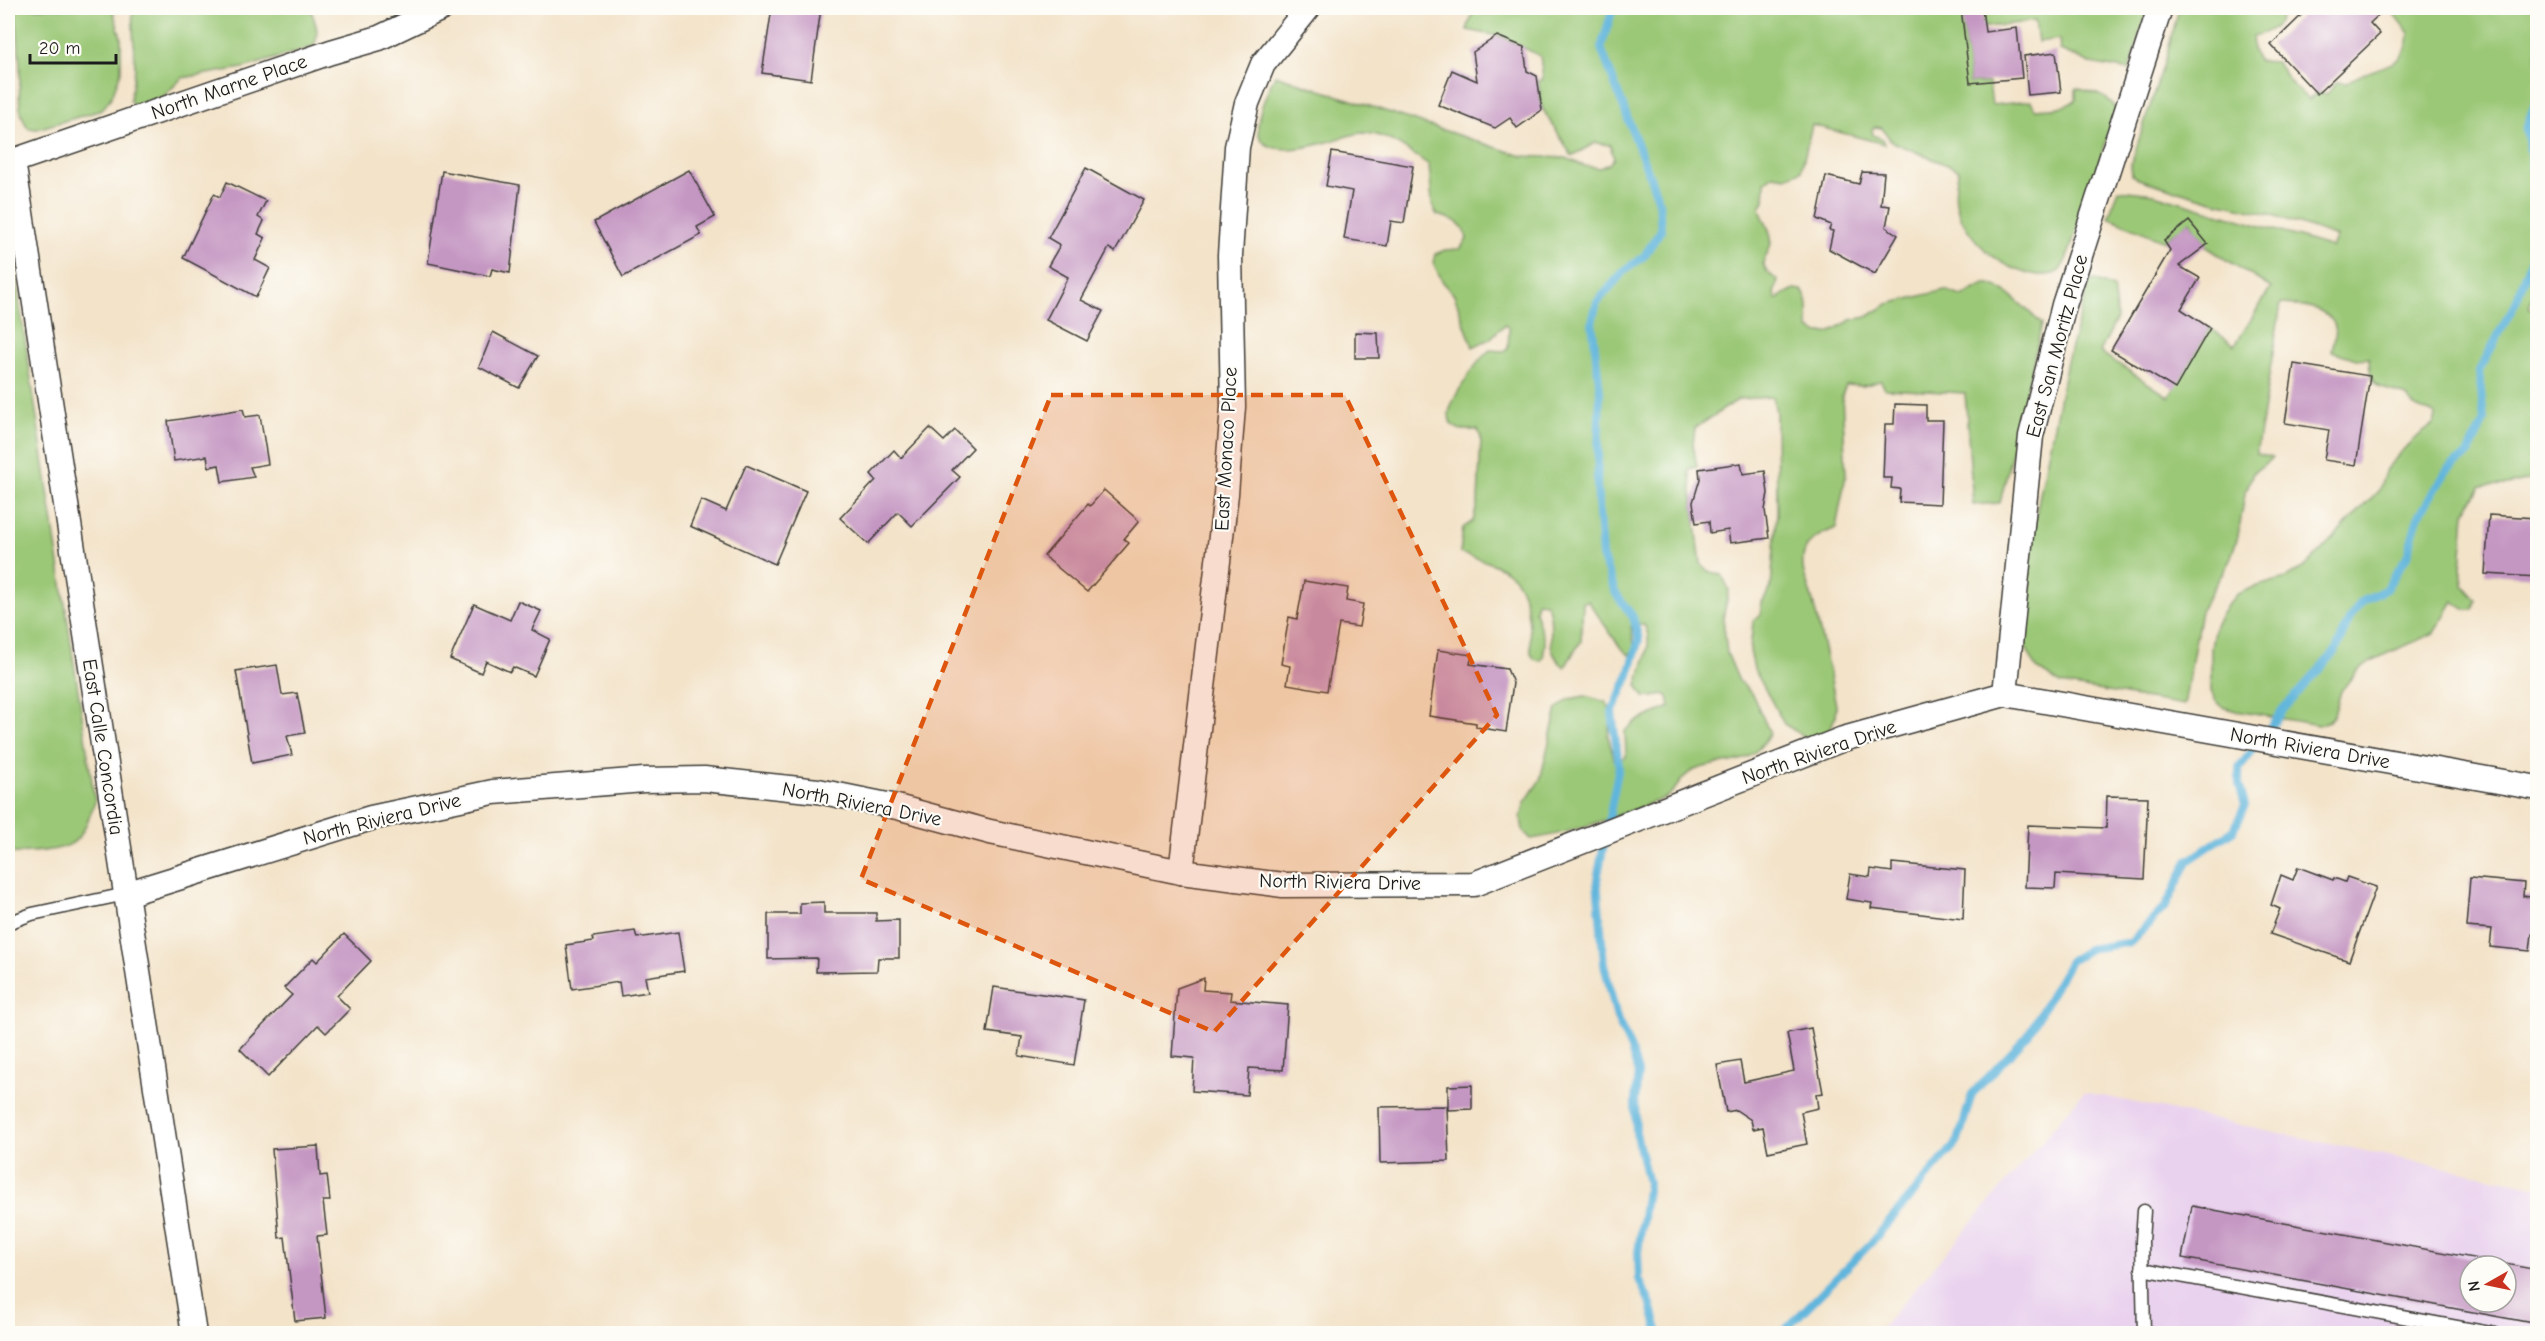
<svg xmlns="http://www.w3.org/2000/svg" width="2545" height="1341" font-family="'Comic Neue',sans-serif">
	<style>
		.built { fill: #e9d2ee; fill-rule: evenodd }
		.green { fill: #9bc877; stroke: #5c724a; stroke-width: 1.5 }
		.lines { fill: none; stroke-linecap: round; stroke-linejoin: round }
		.stream { stroke: #60b5dc; stroke-width: 8 }
		.building { fill: #c496c2; fill-rule: evenodd }
		.lane-casing { stroke: #3c3a36; stroke-width: 15 }
		.street-casing { stroke: #3c3a36; stroke-width: 27 }
		.lane { stroke: #fff; stroke-width: 12 }
		.street { stroke: #fff; stroke-width: 24 }
		.marked { fill: #de560d; fill-opacity: 0.2; stroke: #de560d; stroke-width: 4.5; stroke-dasharray: 12 8; stroke-linejoin: round }
		.labels { text-anchor: middle; dominant-baseline: central; stroke-width: 4.5; stroke-linejoin: round; paint-order: stroke }
		.street-label { font-size: 20px; fill: #1c1c1c; stroke: #fdfcf7 }
	</style>
	<rect width="100%" height="100%" fill="#fdfcf7"/>
	<filter id="ink" filterUnits="userSpaceOnUse"><feTurbulence type="fractalNoise" baseFrequency=".0167" numOctaves="2"/><feDisplacementMap in="SourceGraphic" scale="12" xChannelSelector="R" yChannelSelector="G"/><feConvolveMatrix kernelMatrix="1 2 1 2 8 2 1 2 1" color-interpolation-filters="sRGB"/></filter>
	<filter id="wash" filterUnits="userSpaceOnUse"><feTurbulence type="fractalNoise" baseFrequency=".008" numOctaves="4" result="noise"/><feDisplacementMap in="SourceGraphic" scale="24" xChannelSelector="R" yChannelSelector="G"/><feGaussianBlur stdDeviation="1.35" result="paint"/><feColorMatrix in="noise" values="0 0 0 0 0 0 0 0 0 0 0 0 0 0 0 0 0 1.4 0 .05"/><feComposite in="paint" operator="in"/></filter>
	<g filter="url(#wash)">
		<rect width="100%" height="100%" fill="#f3e3c9"/>
		<path class="built" d="M2084,1092L2537,1187V1333L1876,1334ZM2470,1266H2506V1302H2470Z"/>
		<g class="green">
			<path d="M8,8L10,34L8,100Z"/>
			<path d="M15,8H112L121,37V72L112,96L102,110L37,129L28,128C16,110 20,94 20,73C20,52 17,29 15,8Z"/>
			<path d="M132,8H310C315,21 321,34 313,47L243,68L182,78L164,96L135,106L130,101L135,68Z"/>
			<path d="M1474,8H2148L2129,70L2090,63L2060,50L2059,39L2038,42L2035,21L1964,30L1970,83H1989L1992,105L2031,101L2035,109C2048,108 2067,109 2076,99V88C2089,92 2113,95 2116,111L2070,250C2067,257 2064,266 2059,271C2055,275 2047,275 2042,275C2009,274 1977,249 1962,220C1953,204 1954,187 1959,170L1892,142L1882,128L1875,127L1872,129L1873,135L1882,139L1884,144L1812,125L1801,171L1786,177L1773,175L1765,182L1764,201L1760,207C1762,219 1770,227 1771,238C1773,260 1748,258 1778,281L1774,293L1776,299L1794,289L1802,290C1813,308 1805,313 1809,329L1817,333H1829L1851,320L1867,317L1888,304L1945,290L1961,296C1970,294 1977,286 1986,284C1999,281 2032,315 2042,324L2000,503L1973,505L1965,393L1885,389L1881,381C1874,381 1868,386 1861,386C1855,386 1852,384 1846,386L1842,395L1846,475L1836,528C1824,533 1808,539 1804,553C1799,569 1809,586 1813,602C1821,636 1830,671 1836,706L1835,717L1830,730L1808,739L1784,724L1754,669L1750,651L1753,621L1760,615L1762,602L1771,588L1772,573L1777,512L1776,413L1773,397L1739,399L1695,428L1693,444L1697,467L1689,469L1701,564L1708,571L1722,575L1729,590L1723,618L1727,653L1739,681L1752,694L1770,733C1745,774 1729,755 1692,771C1680,777 1677,791 1666,797C1656,802 1643,806 1632,810C1599,822 1566,834 1531,839L1523,831L1521,817L1525,802L1540,780L1557,709L1569,699L1585,696L1606,702L1612,713L1608,736L1614,759L1626,757L1625,731L1637,721L1670,707L1668,696L1662,694L1653,697H1644L1637,685C1642,667 1655,642 1644,625L1635,624L1631,627L1635,649L1629,655L1620,647L1588,601L1583,602L1581,641L1565,667C1540,649 1558,626 1546,603L1537,602L1535,611L1545,643L1543,658L1540,661L1534,659L1531,653C1529,629 1530,588 1509,573C1495,563 1476,558 1460,553L1463,528L1473,521L1478,501L1481,438L1478,430H1460L1451,424C1450,421 1449,418 1449,414C1450,400 1478,359 1490,350L1503,351L1508,349L1509,329L1505,324L1490,339L1473,347L1454,295L1443,282L1433,263L1435,254L1445,250L1460,249L1467,239C1464,222 1453,219 1437,215L1432,204L1429,165C1410,152 1388,134 1364,133C1353,133 1339,139 1328,142C1310,147 1258,160 1258,128C1258,110 1268,91 1275,75L1522,156L1566,158L1585,166L1599,168L1609,164L1614,158L1610,145L1595,143L1572,156L1542,108L1538,82L1543,79L1540,56L1503,37L1467,30Z"/>
			<path d="M2179,8H2284C2281,26 2270,32 2253,36C2252,47 2252,53 2259,61L2276,62L2294,87L2309,100L2317,92L2327,94L2337,82L2347,83C2373,63 2408,72 2409,33L2389,8H2537L2538,278L2529,308L2538,311L2537,478L2508,485L2481,486L2465,512L2461,568L2463,585L2476,600L2474,610H2466L2453,601L2434,633L2371,661L2357,671L2341,691L2334,715L2329,721L2319,725L2236,711L2223,707L2215,700L2211,691V648L2215,625L2228,604L2237,594L2251,588L2286,578L2306,566L2379,490L2386,469L2414,439L2434,424L2436,416C2430,410 2425,412 2418,408C2412,406 2410,398 2404,395C2378,385 2370,392 2369,358L2356,359L2332,351C2333,344 2337,334 2335,327C2329,306 2298,305 2281,304L2256,454L2272,458L2253,473L2245,494L2238,536L2230,560L2201,610L2184,705L2061,684L2037,669L2023,642L2022,615L2037,509L2067,361L2090,281L2095,280L2113,288L2117,318L2100,352L2169,397L2210,328L2235,345L2271,288L2205,246L2207,244L2190,221L2164,241L2108,217L2119,190L2154,194L2332,247L2337,237L2270,214L2212,201L2138,179L2132,175L2131,164L2167,54Z"/>
			<path d="M8,227L95,802C90,814 86,830 76,840C65,853 25,851 8,854Z"/>
		</g>
		<g class="lines">
			<g class="stream">
				<path d="M1613,8L1601,48L1659,201L1661,230L1644,256L1624,271L1597,302L1592,322L1600,391L1597,486L1602,556L1616,594L1633,617L1639,639L1629,675L1612,713L1619,766L1597,880L1604,964L1617,1018L1631,1049L1638,1073L1635,1101L1636,1133L1648,1183L1638,1252L1639,1279L1651,1305L1659,1334"/>
				<path d="M2538,96L2526,129L2538,192"/>
				<path d="M1786,1334L1787,1328L1871,1243L1958,1141L1972,1094L2028,1035L2070,961L2089,949L2131,942L2166,906L2188,861L2234,830L2245,805L2239,784V768L2286,706L2335,652L2350,618L2361,602L2386,589L2407,556L2418,517L2448,469L2469,453L2484,420L2479,371L2516,302L2538,241"/>
			</g>
		</g>
		<g id="blocks">
			<g class="building">
				<path d="M772,8H821L811,80L762,73Z"/>
				<path d="M1961,8H1982L1985,32L2017,28L2022,78L1970,83Z"/>
				<path d="M2309,8H2386L2370,23L2380,34L2317,94L2271,45Z"/>
				<path d="M1497,36L1524,47L1527,71L1537,76L1542,110L1517,128L1510,118L1495,128L1438,105L1452,70L1477,81L1473,52Z"/>
				<path d="M2056,52L2061,92L2028,95L2024,56Z"/>
				<path d="M1332,152L1413,166L1404,223L1391,221L1387,246L1344,239L1352,191L1326,186Z"/>
				<path d="M1086,168L1144,200L1115,252L1109,248L1081,300L1103,311L1087,341L1046,320L1068,277L1048,266L1060,245L1048,238Z"/>
				<path d="M689,170L715,217L697,227L701,235L623,277L594,222Z"/>
				<path d="M442,171L520,185L510,273L492,269L490,276L428,263Z"/>
				<path d="M1862,172L1884,173L1881,205L1890,206L1886,227L1898,235L1875,274L1829,249L1833,231L1829,230L1831,225L1817,219L1826,176L1859,184Z"/>
				<path d="M227,182L266,201L258,217L264,221L258,234L265,238L255,260L270,268L256,297L183,258L214,194L220,197Z"/>
				<path d="M2189,221L2208,244L2179,266L2200,278L2181,309L2210,328L2175,389L2111,350L2170,250L2164,241Z"/>
				<path d="M493,332L538,356L519,388L479,367Z"/>
				<path d="M1355,332L1378,333L1379,358H1355Z"/>
				<path d="M2294,364L2370,376L2356,465L2324,460L2329,430L2285,423Z"/>
				<path d="M1895,404L1926,405V420H1943L1940,504L1899,502L1900,489L1891,488L1892,478H1883L1885,424H1894Z"/>
				<path d="M243,409L245,417L260,415L268,464L250,467L254,477L222,482L219,465L209,467L207,456L174,461L168,421Z"/>
				<path d="M930,428L944,441L955,430L973,448L952,470L960,477L912,526L898,512L868,544L840,518L876,480L871,474L894,450L901,458Z"/>
				<path d="M1741,463L1743,474L1765,471L1768,493L1765,510L1769,538L1730,543L1728,530L1710,533L1709,521L1696,523L1693,502L1700,479L1699,469Z"/>
				<path d="M746,465L806,491L775,564L690,526L701,500L726,511Z"/>
				<path d="M1104,490L1139,521L1124,539L1129,543L1087,592L1044,556L1088,504L1090,506Z"/>
				<path d="M2489,515L2536,518L2538,577L2485,574Z"/>
				<path d="M1304,581L1348,588L1346,601L1363,604L1359,627L1339,624L1327,691L1287,684L1290,666L1281,664L1289,617L1297,619Z"/>
				<path d="M518,601L541,611L532,630L550,639L534,676L513,667L510,672L486,661L481,673L450,659L474,604L510,620Z"/>
				<path d="M1438,650L1472,655L1470,664L1507,669L1513,683L1506,732L1476,727V723L1429,716Z"/>
				<path d="M277,665L282,695L297,693L305,733L287,736L292,755L252,763L236,671Z"/>
				<path d="M2107,796L2148,797L2144,879L2056,874L2055,888L2025,887L2028,825L2106,828Z"/>
				<path d="M1892,863L1965,870L1963,919L1871,908L1872,903L1846,899L1850,874L1870,877L1871,869L1892,872Z"/>
				<path d="M2298,867L2333,880L2334,878L2345,882L2347,877L2376,887L2349,961L2270,934L2280,909L2271,905L2281,875L2293,880Z"/>
				<path d="M2470,878L2524,883L2523,896L2538,898V935L2532,934L2530,951L2490,947L2492,929L2466,927Z"/>
				<path d="M824,902V913H876V921L899,920V958H878L877,971L816,972L817,958L768,959V914H800V903Z"/>
				<path d="M635,931L637,938L678,932L684,971L645,977L648,992L621,996L619,982L572,989L566,945L594,941L593,937Z"/>
				<path d="M344,934L371,961L337,996L350,1009L326,1033L318,1025L268,1077L240,1049L292,995L284,988L313,958L317,962Z"/>
				<path d="M1204,978L1203,990L1231,992L1230,1000L1288,1005L1283,1070L1249,1068L1247,1095L1192,1091L1194,1058L1172,1056L1177,988Z"/>
				<path d="M994,987L1084,1000L1074,1065L1019,1056L1022,1037L987,1032Z"/>
				<path d="M1811,1028L1823,1093L1816,1094L1818,1108L1801,1112L1807,1144L1768,1152L1763,1127L1753,1129L1751,1120L1736,1110L1726,1112L1717,1065L1740,1061L1744,1082L1794,1071L1787,1033Z"/>
				<path d="M1472,1085V1109L1448,1110V1086Z"/>
				<path d="M1447,1106L1449,1161L1380,1163L1379,1107Z"/>
				<path d="M318,1146L320,1176L327,1175L330,1201H323L327,1235L317,1236L326,1318L295,1321L285,1237L279,1238L272,1149Z"/>
				<path d="M2192,1206L2538,1270V1324L2182,1258ZM2470,1266H2506V1302H2470Z"/>
			</g>
		</g>
	</g>
	<g filter="url(#ink)">
		<use href="#blocks" fill-opacity="0" stroke="#3c3a36" stroke-width="1.5"/>
		<g class="lines">
			<g class="lane-casing">
				<g id="lane">
					<path d="M8,923L32,914L126,894"/>
					<path d="M2144,1211L2142,1241L2144,1334"/>
					<path d="M2142,1269L2495,1334"/>
				</g>
			</g>
			<g class="street-casing">
				<g id="street">
					<path d="M2005,694L2031,436L2064,305L2160,8"/>
					<path d="M1181,872L1226,494L1233,407L1230,255L1237,147L1247,103L1263,64L1308,8"/>
					<path d="M126,894L371,818L493,792L644,780L704,779L818,791L897,807L990,832L1181,872L1283,885L1474,884L1843,739L2005,694L2538,788"/>
					<path d="M194,1334L13,161L331,52L379,38L442,8"/>
				</g>
			</g>
			<use href="#lane" class="lane"/>
			<use href="#street" class="street"/>
		</g>
	</g>
	<path class="marked" d="M1051,395H1345L1497,715L1214,1032L861,879Z"/>
	<g class="labels">
		<g class="street-label">
			<text transform="translate(229 87) rotate(-19)">North Marne Place</text>
			<text transform="translate(2057 346) rotate(-75)">East San Moritz Place</text>
			<text transform="translate(1226 449) rotate(-87)">East Monaco Place</text>
			<text transform="translate(103 747) rotate(81)">East Calle Concordia</text>
			<text transform="translate(2310 748) rotate(10)">North Riviera Drive</text>
			<text transform="translate(1819 752) rotate(-19)">North Riviera Drive</text>
			<text transform="translate(862 804) rotate(11)">North Riviera Drive</text>
			<text transform="translate(382 819) rotate(-14)">North Riviera Drive</text>
			<text transform="translate(1340 882) rotate(1)">North Riviera Drive</text>
		</g>
	</g>
	<rect width="2545" height="1341" fill="none" stroke="#fdfcf7" stroke-width="30"/>
	<g transform="translate(2488 1284) rotate(261)"><circle r="28" fill="#fdfcf7" stroke="#a3a29f" stroke-width="1.5"/>
	<path d="M0-4.5L10 22L0 15L-10 22Z" fill="#c8321e"/>
	<text y="-9" font-size="16" font-weight="bold" text-anchor="middle" fill="#1c1c1c">N</text>
	</g>
	<path d="M30 54v9h86v-9" fill="none" stroke="#1c1c1c" stroke-width="3"/>
	<text x="39" y="54" font-size="18" fill="#1c1c1c" stroke="#fdfcf7" stroke-width="4.5" paint-order="stroke">20 m</text>
</svg>
